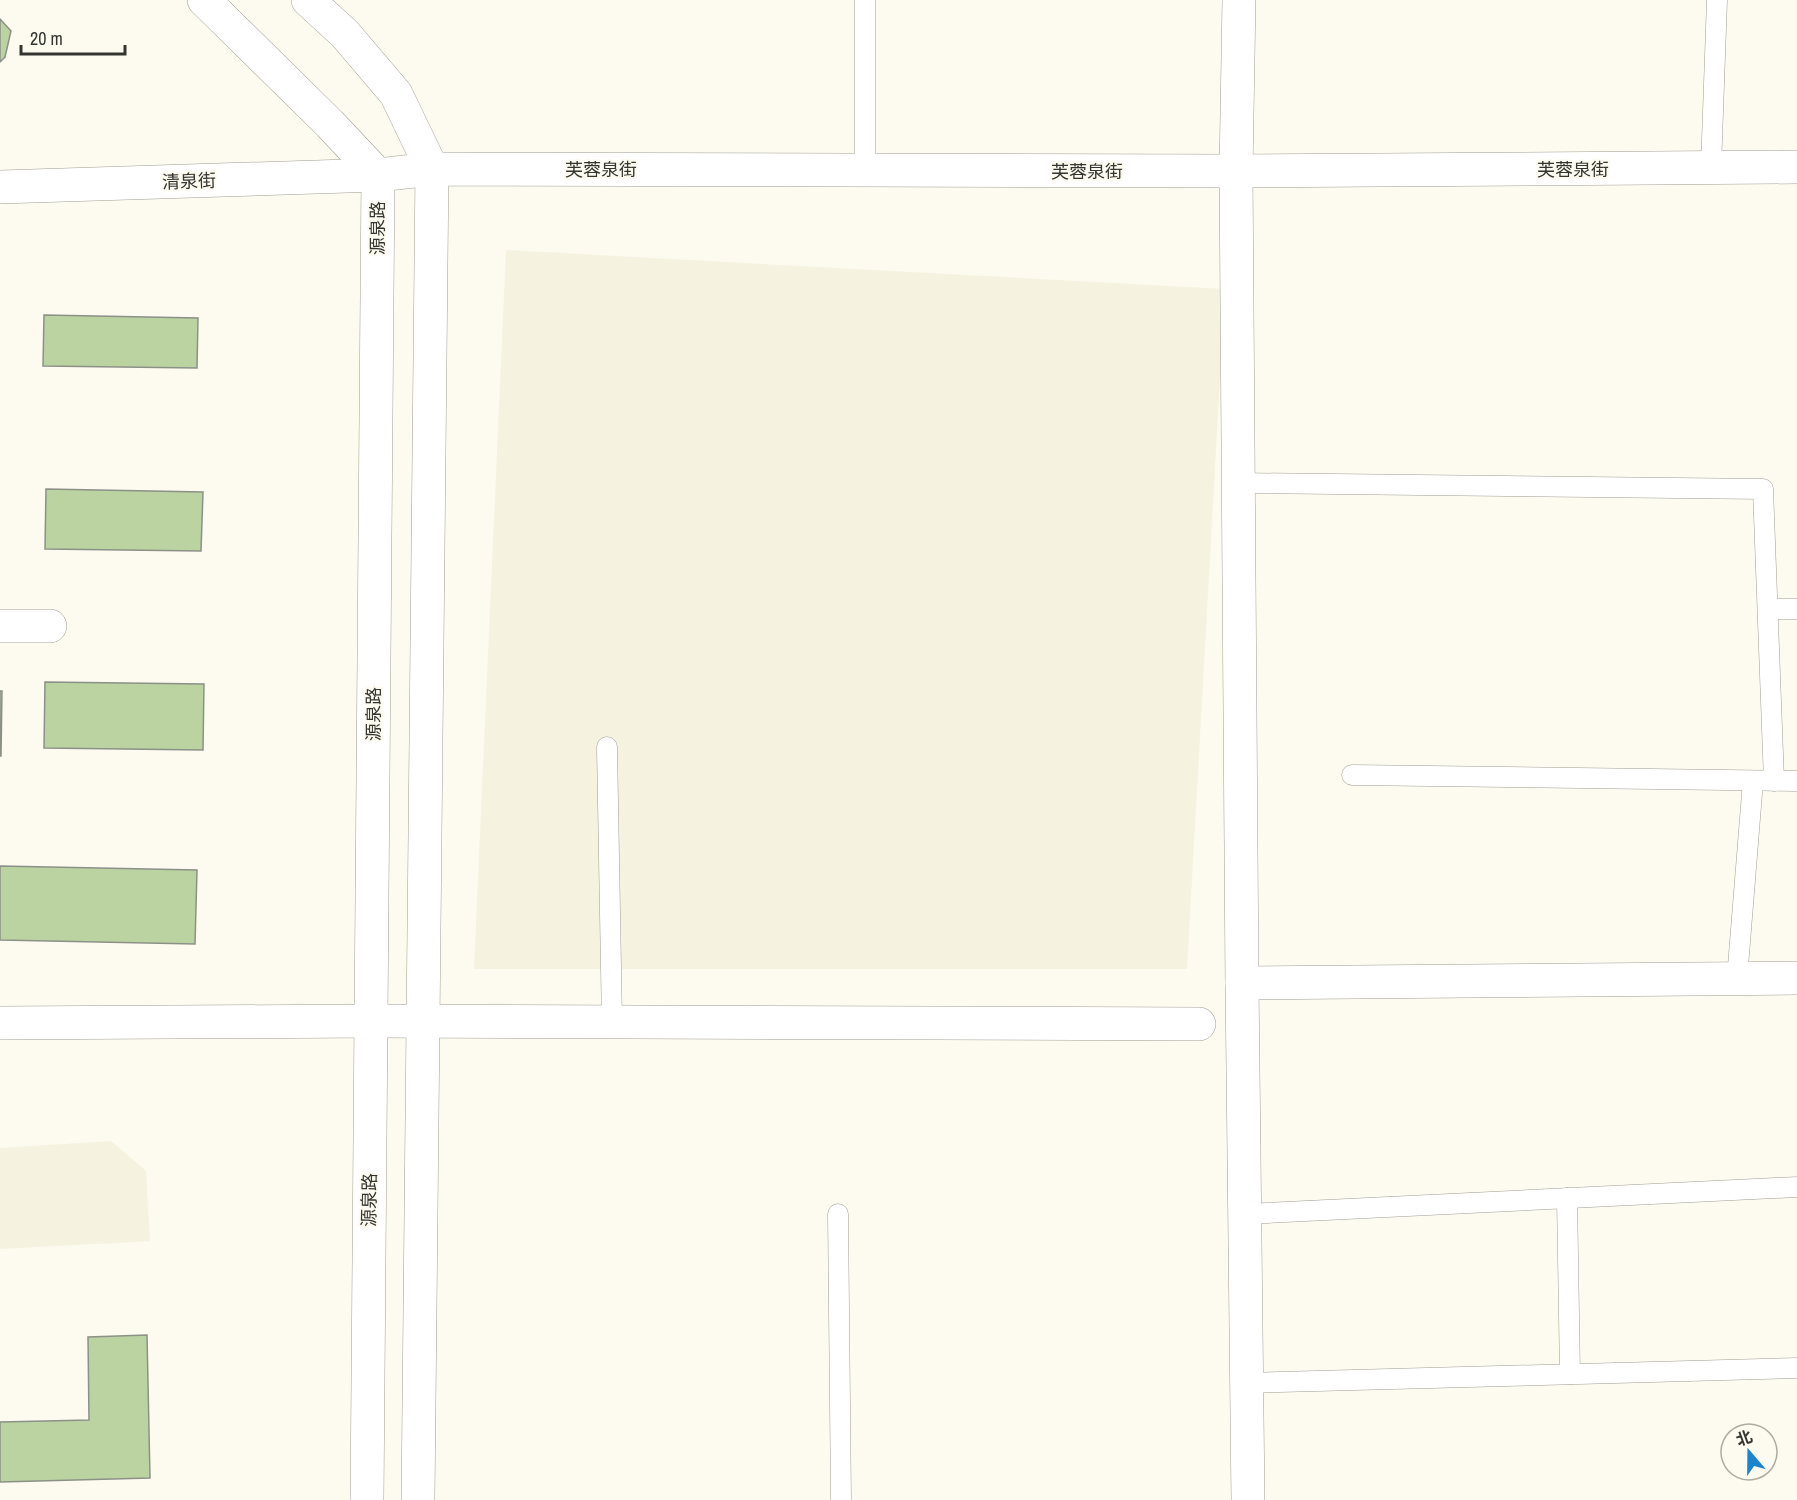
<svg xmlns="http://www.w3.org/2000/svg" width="1797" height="1500" font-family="'Archivo Narrow','Noto Sans SC',sans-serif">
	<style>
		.built { fill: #f5f2df }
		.building { fill: #bad3a0; stroke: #8c9188; stroke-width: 1.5 }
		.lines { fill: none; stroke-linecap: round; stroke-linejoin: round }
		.service-casing { stroke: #a09e94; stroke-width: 21 }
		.minor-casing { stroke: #a09e94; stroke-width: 34 }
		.tertiary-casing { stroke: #a09e94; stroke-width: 34 }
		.service { stroke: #fff; stroke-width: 20 }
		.minor { stroke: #fff; stroke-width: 33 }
		.tertiary { stroke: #fff; stroke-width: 33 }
		.labels { text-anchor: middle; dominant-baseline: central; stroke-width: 4.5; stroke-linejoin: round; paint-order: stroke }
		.street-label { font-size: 18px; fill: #343430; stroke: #fdfbf0 }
	</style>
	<rect width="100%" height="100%" fill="#fdfbf0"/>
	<g class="built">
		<path d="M506,250L1225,289L1187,969H474Z"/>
		<path d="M111,1141L146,1171L150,1241L0,1249V1148Z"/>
	</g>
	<g class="building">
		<path d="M0,19L11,31L5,57L0,62Z"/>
		<path d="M44,315L198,318L197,368L43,366Z"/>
		<path d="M46,489L203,492L201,551L45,549Z"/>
		<path d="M45,682L204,684L203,750L44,748Z"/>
		<path d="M0,691H2L1,756H0Z"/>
		<path d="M0,866L197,870L195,944L0,940Z"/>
		<path d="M147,1335L150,1478L0,1482V1422L89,1420L88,1337Z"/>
	</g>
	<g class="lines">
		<g class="service-casing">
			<g id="service">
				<path d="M865,0V170"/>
				<path d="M1711,168L1717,0"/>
				<path d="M1239,483L1763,489L1774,781"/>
				<path d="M1768,609H1797"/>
				<path d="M607,747L612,1023"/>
				<path d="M1352,775L1797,781"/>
				<path d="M1737,979L1753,781"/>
				<path d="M1567,1198L1570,1374"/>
				<path d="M838,1214L841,1500"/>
				<path d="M1245,1214L1797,1187"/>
				<path d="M1246,1383L1797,1368"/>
			</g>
		</g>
		<g class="minor-casing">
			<g id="minor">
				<path d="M1239,0L1236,171L1242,983L1248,1500"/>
				<path d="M0,626H50"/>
				<path d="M1242,983L1797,978"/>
				<path d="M0,1023L371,1021L1199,1024"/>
			</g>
		</g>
		<g class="tertiary-casing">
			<g id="tertiary">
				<path d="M204,0L330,124L378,175L367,1500"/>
				<path d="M308,0L345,34L396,94L432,169L418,1500"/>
				<path d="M0,187L378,175L432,169L1236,171L1797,167"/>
			</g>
		</g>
		<use href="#service" class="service"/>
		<use href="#minor" class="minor"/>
		<use href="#tertiary" class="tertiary"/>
	</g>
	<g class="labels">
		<g class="street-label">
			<text x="601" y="169">芙蓉泉街</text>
			<text x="1573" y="169">芙蓉泉街</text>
			<text x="1087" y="171">芙蓉泉街</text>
			<text transform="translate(189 181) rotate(-2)">清泉街</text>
			<text transform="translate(377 228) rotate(-90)">源泉路</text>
			<text transform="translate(373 714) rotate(-90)">源泉路</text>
			<text transform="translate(369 1200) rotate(-89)">源泉路</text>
		</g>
	</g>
	<g transform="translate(1749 1452) rotate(340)"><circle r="28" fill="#fdfbf0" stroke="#adaba3" stroke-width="1.5"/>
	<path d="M0-4.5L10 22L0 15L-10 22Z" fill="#1b84ce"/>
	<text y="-9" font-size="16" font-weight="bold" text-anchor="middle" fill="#343430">北</text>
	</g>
	<path d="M21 45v9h104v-9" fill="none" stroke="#343430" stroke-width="3"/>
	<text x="30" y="45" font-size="18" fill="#343430" stroke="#fdfbf0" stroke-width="4.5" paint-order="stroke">20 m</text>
</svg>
